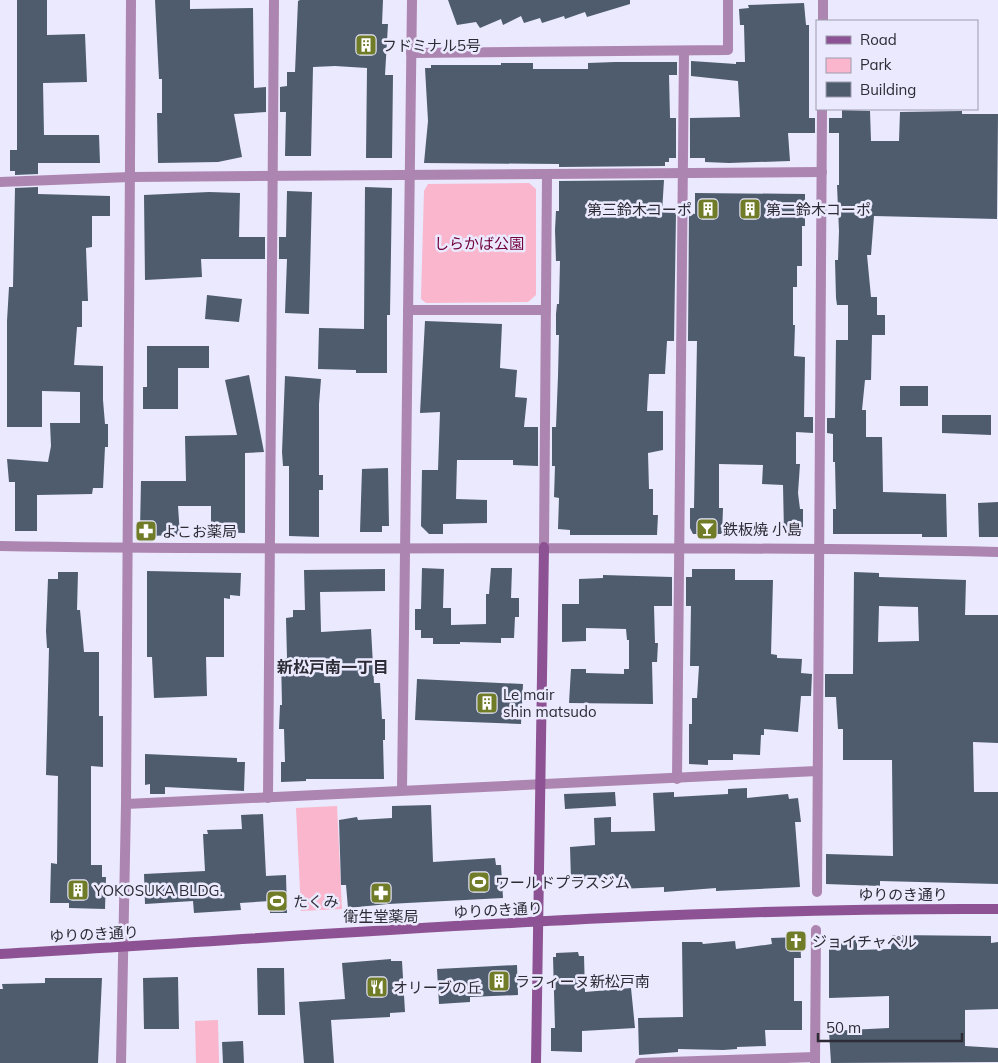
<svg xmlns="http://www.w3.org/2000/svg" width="998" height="1063" font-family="Mulish,'Noto Sans JP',sans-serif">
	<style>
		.green { fill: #f9b6cc }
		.building { fill: #4e5c6e; fill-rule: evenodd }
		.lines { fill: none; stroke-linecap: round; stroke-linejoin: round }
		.street { stroke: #ad85b1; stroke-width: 10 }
		.secondary { stroke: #8d5293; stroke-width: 10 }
		.labels { text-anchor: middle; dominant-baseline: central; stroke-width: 5; stroke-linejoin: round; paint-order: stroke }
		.poi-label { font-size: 15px; fill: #2d2c36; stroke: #eae9fd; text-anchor: start }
		.park-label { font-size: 15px; fill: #70013b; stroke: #eae9fd }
		.street-label { font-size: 15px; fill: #2d2c36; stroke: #eae9fd }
		.neighbourhood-label { font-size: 16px; font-weight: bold; fill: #2d2c36; stroke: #eae9fd }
	</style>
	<rect width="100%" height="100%" fill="#eae9fd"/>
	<g class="green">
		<path d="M529,183L536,189V295L528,302L426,303L421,299L424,191L428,184Z"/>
		<path d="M337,806L342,909L301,911L296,808Z"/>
		<path d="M218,1020L219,1063H196L195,1021Z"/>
	</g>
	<g class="building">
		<path d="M17,0H47V35L85,34L87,82L43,83L44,135H99L100,163H38V174L15,175V171H10V150H17Z"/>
		<path d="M155,0H190V9L253,8L254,88L266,87V112L234,114L242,157L218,162L158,163L157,113H162V79H159Z"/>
		<path d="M300,0H383L382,24H388L385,75H393L392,158H366L367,68L335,66L313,67L311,156H285L286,112H280V87L287,86V72H295L298,1Z"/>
		<path d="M448,0H630V4L587,17L585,12L565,19L564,16L542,23L540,18L524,23L521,16L503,25L501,19L480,28L476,22L457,25Z"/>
		<path d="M804,3L806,25H809V118H815V133H788L790,161L729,163L705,162V158H690V118L740,117L738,81L691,76V61L736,64V62H745L744,25H740L739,9L749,8L748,5Z"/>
		<path d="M615,62H677V75H669L670,118H676V158H669V162H665V166L559,167V164L424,163L428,121L425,68H431V65H501V63H533V69H588V63Z"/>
		<path d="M842,110L870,111L871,141H899L900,112L962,111V114H998L997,219L874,216L871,255H867L871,297H877V315H885V335H872L871,380H865L862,410H866V437H882L883,492L946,494L947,537H922V534H833V509H836L835,462H833V434L827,433V418H835L836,340H848V305H837L836,298L835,260H838L839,231L837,185H839V133H829V118H842Z"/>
		<path d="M664,180L662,212L676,213L674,341H667L665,374H649L647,411H663V450L648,453L649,489H653V515H658L657,535H570V530L558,529L559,498L554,497L555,466H552V427H556L558,376L559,335H556V314L557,304H559L560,261H556L555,230L556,211H559V181Z"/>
		<path d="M38,187V194L110,196V216H92V247L86,248L88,301H82V327H77L74,365L103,366V400L105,424H108V447H105L103,488H93L92,494L37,495V531H15V482H9L7,459L48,462L51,446L50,423H80V392L42,391V427H7V321L9,287H13L15,188Z"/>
		<path d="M365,187L392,188L390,315H387V373H356V370L318,369L319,328L364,329Z"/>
		<path d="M287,191L312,192L309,314L285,313L287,259H279V237H286Z"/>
		<path d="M209,192L240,193L239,237H265V259H201L202,277L145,280L144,195Z"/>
		<path d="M695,193L805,194V226H802V266H797V287H793V325H795L794,356L805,357L804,417H813V433L796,432V464H800L798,493L800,509H803V531L784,532L783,485L762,484L763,465L719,464V508H723L722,534H693L690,528V508H694L697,341H688L689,213L695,214Z"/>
		<path d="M207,295L242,299L239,322L205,319Z"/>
		<path d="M425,321L502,324L500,368L517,370L515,397L527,398L524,427H538V466L513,465V460H457L456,499L487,500V523L443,524V534H429L421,526L422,470H438L440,412L420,413Z"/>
		<path d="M147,346H209V368H178V409H143V387H147Z"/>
		<path d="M249,375L264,452L245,453V533L211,532V506H178L180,535L147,536L140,530L141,481H186L185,436L237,435L225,380Z"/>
		<path d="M285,376L321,379L319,404V475H323V490H319V537L289,536V466H283L282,452Z"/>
		<rect x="900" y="386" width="28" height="20"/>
		<path d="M942,415H991V435L942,433Z"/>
		<path d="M388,468L389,526H382V532H360L362,469Z"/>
		<path d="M998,502V537H979L978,503Z"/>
		<path d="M422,568L444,569L443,608H451V625L486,624V594H489L491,568H512L511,598H519V617H515L514,638H501V643L460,642V644H433V638H421V630H415V609H421Z"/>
		<path d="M385,569V591L320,592L321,632L371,629L374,683H380L382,719H385V740H383L384,779H306V781L281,782V762H285L284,729H279L280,705H282L281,658H287L286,618L293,617V610H305L304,570Z"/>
		<path d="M692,569H735V580H773L771,654L777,655V658L802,659L801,673L812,674L811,696H801L798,732L764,729V735H761L760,755L733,754V760H708V765L689,764V724H692V698H697L699,666H690L691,606H686V577H692Z"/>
		<path d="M147,571L241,573L240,596L230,595V599L224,598V657H206L207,696L154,698L152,657H147Z"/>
		<path d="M58,572H78L77,610H80L84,652H99V716H103V767L91,766V865H102V877H106L105,909L69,908V903H50L51,863L57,864L58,776L46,775L49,648H47L46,631L48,579H58Z"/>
		<path d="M854,572L879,573V577L966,580L965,615H998V743L973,742L974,792H998V884L880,881V886L826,884V854L893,856L892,760H843V729H838L836,697H825V674H853ZM879,606L918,607L919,641L878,642Z"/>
		<path d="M603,575L672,577V606H654L655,643H658L657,662H652L653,704L569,703L571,669H586V673L624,674V669H629V640H627L626,629L586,628V641L562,642V604H579V579L603,578Z"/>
		<path d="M417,679L523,684L521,724L415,720Z"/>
		<path d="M145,754L237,758V762H245L244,791L165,787V794H150V784L145,785Z"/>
		<path d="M747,788V798L788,794L789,799L798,798L801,822H795L800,887L716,891V888L664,892V887L619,889L618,878L571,880L570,847L595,845L594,818L611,817V832L655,831L653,793L674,792V797L728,794V789Z"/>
		<path d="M615,792L616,806L565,809L564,794Z"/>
		<path d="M431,805L433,862L495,858L496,865H501L503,898L388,904L348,908L346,885H341L339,820L357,817L358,820L392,818V806Z"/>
		<path d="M263,814L266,876L286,875L287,913H270V901L240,903L241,910L194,913L193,901L145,904L144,874L205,871L203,834H208L207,830L242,829L241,815Z"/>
		<path d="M892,935L991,936V943L998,942V1009L965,1010V1046L998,1048V1062L831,1063L829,1031L889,1028V996L829,998V940H857V950L891,949Z"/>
		<path d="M800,937L801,958H794V1001H802V1030H765L766,1046L737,1047V1049L723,1050L678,1049V1052L639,1055L638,1018L683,1017L682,942H702L703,944L735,941L736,949L772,944L771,938Z"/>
		<path d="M578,952L579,956H584L585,992L631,988L635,1028L582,1031V1052L551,1051V1028H555L553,957H556V953Z"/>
		<path d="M391,959V961H402L405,1012L390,1013V1017L331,1020L334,1063H304L299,1002L345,999L342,963Z"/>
		<path d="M517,965L518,995L470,997V1002L439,1004L437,969Z"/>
		<path d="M257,968H284L285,1015H258Z"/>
		<path d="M178,977L179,1029H144L143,978Z"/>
		<path d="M45,978H102L98,1063H0V989H3L2,984L45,983Z"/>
		<path d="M243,1041L244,1063H223L222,1042Z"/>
	</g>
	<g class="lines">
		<g class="street">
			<path d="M823,21V0"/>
			<path d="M411,53L728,50V0"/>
			<path d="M0,182L130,177L822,172"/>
			<path d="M408,310H546"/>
			<path d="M0,546C333,552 665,544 998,552"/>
			<path d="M544,547L547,174"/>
			<path d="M677,779L684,51"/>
			<path d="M402,790L412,0"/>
			<path d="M268,798L274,0"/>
			<path d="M126,804L817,771"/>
			<path d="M817,892L822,109"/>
			<path d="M815,1062L816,930"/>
			<path d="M121,1063L126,804L131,0"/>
			<path d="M640,1063L815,1057"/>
		</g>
		<g class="secondary">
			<path d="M0,954C332,935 665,907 998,909"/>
			<path d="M536,1063L544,547"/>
		</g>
	</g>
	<defs>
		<g id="building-square" transform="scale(1.125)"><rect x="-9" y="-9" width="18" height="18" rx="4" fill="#707c28" stroke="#eae9fd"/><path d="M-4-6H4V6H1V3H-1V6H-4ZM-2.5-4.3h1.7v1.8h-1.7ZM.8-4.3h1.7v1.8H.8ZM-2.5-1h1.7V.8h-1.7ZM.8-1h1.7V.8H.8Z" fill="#fff"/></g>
		<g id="bar-square" transform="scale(1.125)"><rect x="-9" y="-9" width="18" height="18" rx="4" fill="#707c28" stroke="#eae9fd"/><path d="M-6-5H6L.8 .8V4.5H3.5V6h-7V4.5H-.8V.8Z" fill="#fff"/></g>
		<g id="pharmacy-square" transform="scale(1.125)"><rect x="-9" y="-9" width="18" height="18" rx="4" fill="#707c28" stroke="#eae9fd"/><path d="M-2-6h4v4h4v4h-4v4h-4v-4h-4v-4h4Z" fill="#fff"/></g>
		<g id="stadium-square" transform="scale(1.125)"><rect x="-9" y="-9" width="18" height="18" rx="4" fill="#707c28" stroke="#eae9fd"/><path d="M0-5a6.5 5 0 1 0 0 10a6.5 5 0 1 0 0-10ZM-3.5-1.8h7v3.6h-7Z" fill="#fff"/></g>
		<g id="church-square" transform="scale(1.125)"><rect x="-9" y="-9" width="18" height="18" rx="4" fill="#707c28" stroke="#eae9fd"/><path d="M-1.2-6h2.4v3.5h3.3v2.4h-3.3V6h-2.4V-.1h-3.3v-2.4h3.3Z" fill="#fff"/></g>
		<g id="restaurant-square" transform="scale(1.125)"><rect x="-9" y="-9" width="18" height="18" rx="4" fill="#707c28" stroke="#eae9fd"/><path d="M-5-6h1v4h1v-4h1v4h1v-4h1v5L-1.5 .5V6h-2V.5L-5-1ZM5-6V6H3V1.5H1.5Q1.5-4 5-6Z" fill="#fff"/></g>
	</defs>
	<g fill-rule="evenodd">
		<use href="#building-square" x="366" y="45"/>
		<use href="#building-square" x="708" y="209"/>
		<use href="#building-square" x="750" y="209"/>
		<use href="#bar-square" x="707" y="529"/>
		<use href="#pharmacy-square" x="146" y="531"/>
		<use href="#building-square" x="487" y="703"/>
		<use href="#stadium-square" x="479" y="882"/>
		<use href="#building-square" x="78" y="890"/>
		<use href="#pharmacy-square" x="381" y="893"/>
		<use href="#stadium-square" x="277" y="901"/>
		<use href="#church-square" x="796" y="941"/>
		<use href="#building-square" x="499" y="981"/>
		<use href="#restaurant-square" x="377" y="987"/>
	</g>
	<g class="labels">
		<g class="poi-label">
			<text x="382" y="45">フドミナル5号</text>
			<text x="692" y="209" text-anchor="end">第三鈴木コーポ</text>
			<text x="766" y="209">第二鈴木コーポ</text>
			<text x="723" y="529">鉄板焼 小島</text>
			<text x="162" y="531">よこお薬局</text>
			<text x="503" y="694">Le mair<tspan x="503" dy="17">shin matsudo</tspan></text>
			<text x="495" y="882">ワールドプラスジム</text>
			<text x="94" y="890">YOKOSUKA BLDG.</text>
			<text x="293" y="901">たくみ</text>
			<text x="381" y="916" text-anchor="middle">衛生堂薬局</text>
			<text x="812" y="941">ジョイチャペル</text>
			<text x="515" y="981">ラフィーヌ新松戸南</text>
			<text x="393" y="987">オリーブの丘</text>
		</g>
		<g class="park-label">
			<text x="479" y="243">しらかば公園</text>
		</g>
		<g class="street-label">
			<text x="903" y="894">ゆりのき通り</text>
			<text transform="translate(498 910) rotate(-3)">ゆりのき通り</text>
			<text transform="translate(94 934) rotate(-3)">ゆりのき通り</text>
		</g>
		<g class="neighbourhood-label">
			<text x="333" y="667">新松戸南一丁目</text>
		</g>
	</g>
	<rect x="816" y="20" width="162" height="90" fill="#eae9fd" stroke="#9e9dad"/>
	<rect x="826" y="36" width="25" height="8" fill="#8d5293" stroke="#9e9dad"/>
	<text x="860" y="45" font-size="15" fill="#2d2c36">Road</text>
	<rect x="826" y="58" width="25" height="15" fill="#f9b6cc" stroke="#9e9dad"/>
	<text x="860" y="70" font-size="15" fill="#2d2c36">Park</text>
	<rect x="826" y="82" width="25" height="15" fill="#4e5c6e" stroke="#9e9dad"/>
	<text x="860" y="95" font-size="15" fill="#2d2c36">Building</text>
	<path d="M818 1033v8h144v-8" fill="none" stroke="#2d2c36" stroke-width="2.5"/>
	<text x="826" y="1033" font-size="15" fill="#2d2c36" stroke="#eae9fd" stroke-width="4" paint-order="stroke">50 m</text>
</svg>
